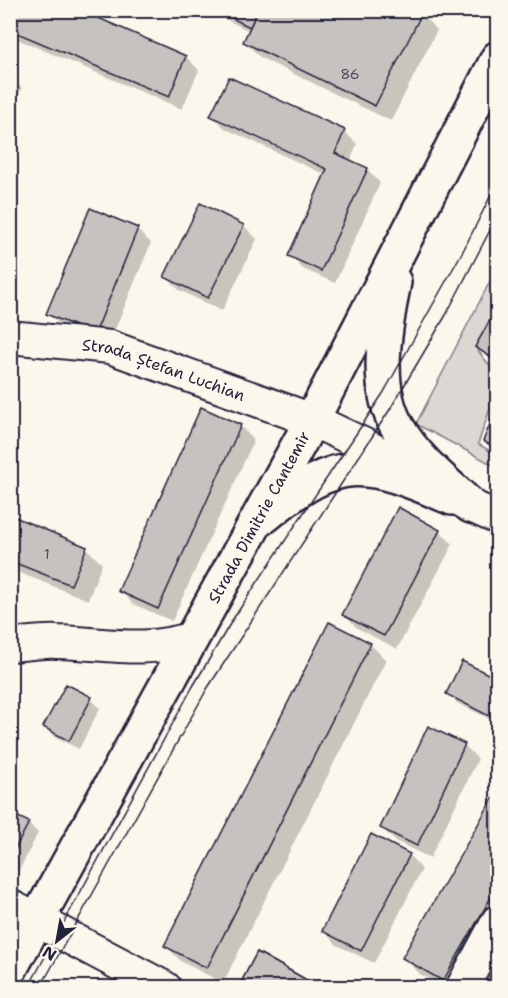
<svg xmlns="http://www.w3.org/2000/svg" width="508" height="998" font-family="'Shantell Sans',sans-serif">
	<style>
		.green { fill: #dbd8d3; stroke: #7e7d87; stroke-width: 1.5 }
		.shadow { fill: #0003 }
		.building { fill: #c6c2c0; stroke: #22223b; stroke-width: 1.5 }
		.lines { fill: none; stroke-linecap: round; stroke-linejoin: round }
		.minor-casing { stroke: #22223b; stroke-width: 36 }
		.major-casing { stroke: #22223b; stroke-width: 38 }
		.minor { stroke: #fbf7ec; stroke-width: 32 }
		.major { stroke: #fbf7ec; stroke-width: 33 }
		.tram { stroke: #22223b; stroke-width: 1.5 }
		.labels { text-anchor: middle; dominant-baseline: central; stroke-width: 6; stroke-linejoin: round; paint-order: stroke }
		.number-label { font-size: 14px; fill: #4b4a5c }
		.street-label { font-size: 16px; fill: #22223b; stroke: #fbf7ec }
	</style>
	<rect width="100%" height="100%" fill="#fbf7ec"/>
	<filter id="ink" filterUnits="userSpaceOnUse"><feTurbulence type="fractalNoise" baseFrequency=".0167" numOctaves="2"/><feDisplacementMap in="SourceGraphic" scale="12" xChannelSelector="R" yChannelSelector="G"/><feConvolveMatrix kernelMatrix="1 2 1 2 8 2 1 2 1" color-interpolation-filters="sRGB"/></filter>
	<g filter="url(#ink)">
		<path class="green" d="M497,268V306L475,347L497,375V388L478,444L497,455V467L416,424Z"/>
		<g class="shadow">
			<path d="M10,10L186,57L199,70L182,109L10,36Z"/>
			<path d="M212,10H414L421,14L437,30L391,121L261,58L245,42L250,31L216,15Z"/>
			<path d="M10,77L22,88L12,112H10Z"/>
			<path d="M212,116L344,131L357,144L350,162L367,169L380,183L335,283L303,269L290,256L326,175L226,129Z"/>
			<path d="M91,210L137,230L151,243L108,346L62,327L48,313Z"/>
			<path d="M244,226L257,239L222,311L179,290L166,276Z"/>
			<path d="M498,309V366L477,347Z"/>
			<path d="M202,409L240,426L254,440L172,621L133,604L120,590Z"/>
			<path d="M498,410V453L485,441Z"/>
			<path d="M10,517L86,548L102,564L88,600L10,569Z"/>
			<path d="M439,531L453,544L397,649L357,628L344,614Z"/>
			<path d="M370,644L386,660L223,983L182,962L166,946Z"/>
			<path d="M498,681V723L457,703L448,693Z"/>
			<path d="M91,699L100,708L79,749L54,737L45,727Z"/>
			<path d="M429,728L464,745L478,759L430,858L395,841L381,827Z"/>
			<path d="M498,792V929L465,988H444L420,974L404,958Z"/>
			<path d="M10,814L28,823L38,833L12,885Z"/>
			<path d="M409,855L422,869L374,963L337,945L324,931Z"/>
		</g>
		<g class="building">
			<path d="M10,10H80L186,56L169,97L10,30Z"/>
			<path d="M215,10H258L250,27Z"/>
			<path d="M258,10H417L422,13L375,106L243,42Z"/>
			<path d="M229,77L345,130L335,153L368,168L321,271L288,256L327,169L210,116Z"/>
			<path d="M200,203L244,225L208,298L164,277Z"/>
			<path d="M90,208L138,228L95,334L46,314Z"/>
			<path d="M498,306V362L475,347Z"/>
			<path d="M498,406V449L483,441Z"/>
			<path d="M201,407L241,425L158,609L118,591Z"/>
			<path d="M398,507L440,530L384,636L342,615Z"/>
			<path d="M10,515L87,547L71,585L10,561Z"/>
			<path d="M329,622L371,643L207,968L164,946Z"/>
			<path d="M462,661L498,679V699L489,716L446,694Z"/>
			<path d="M66,684L92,697L69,741L43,727Z"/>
			<path d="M428,726L465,744L417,846L380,828Z"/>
			<path d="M498,789V885L443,981L402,958Z"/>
			<path d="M10,813L29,822L10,859Z"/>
			<path d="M371,834L410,854L361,951L322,931Z"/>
			<path d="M257,952L321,988H238Z"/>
			<path d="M257,952L321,988H238Z"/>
			<path d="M490,977L498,981V988H484Z"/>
		</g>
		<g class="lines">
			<g class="minor-casing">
				<g id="minor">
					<path id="s1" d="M10,337L110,347L312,420L367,446L471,506L498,518"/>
					<path d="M10,645C26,644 42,641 57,642C105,643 145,654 192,638"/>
					<path d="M10,906L165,988"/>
					<path d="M462,988L498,921"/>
				</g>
			</g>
			<g class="major-casing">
				<g id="major">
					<path d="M394,282C385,328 373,386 398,428C415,458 445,482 471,506"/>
					<path d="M265,516C341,452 366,462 452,498"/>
					<path id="s2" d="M10,969L312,420L498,58"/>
				</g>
			</g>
			<use href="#minor" class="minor"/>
			<use href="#major" class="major"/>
			<g class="tram">
				<path d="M28,988L192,688L233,619L384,392L464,249L498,181"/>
				<path d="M40,988L207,689L389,411L446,315L498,215"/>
			</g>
		</g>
	</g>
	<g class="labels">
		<g class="number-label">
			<text x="350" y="74">86</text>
			<text x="47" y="554">1</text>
		</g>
		<g class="street-label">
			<text stroke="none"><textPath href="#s1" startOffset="158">Strada Ștefan Luchian</textPath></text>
			<text stroke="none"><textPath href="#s2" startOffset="516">Strada Dimitrie Cantemir</textPath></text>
		</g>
	</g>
	<rect width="508" height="998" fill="none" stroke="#fbf7ec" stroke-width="36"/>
	<rect x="18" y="18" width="472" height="962" fill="none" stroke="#22223b" stroke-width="2" filter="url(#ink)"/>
	<g transform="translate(57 941) rotate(211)" stroke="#fbf7ec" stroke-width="4.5" paint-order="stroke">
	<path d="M0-4.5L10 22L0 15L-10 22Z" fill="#22223b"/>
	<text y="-9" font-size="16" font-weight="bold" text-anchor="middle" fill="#22223b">N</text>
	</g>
</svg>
